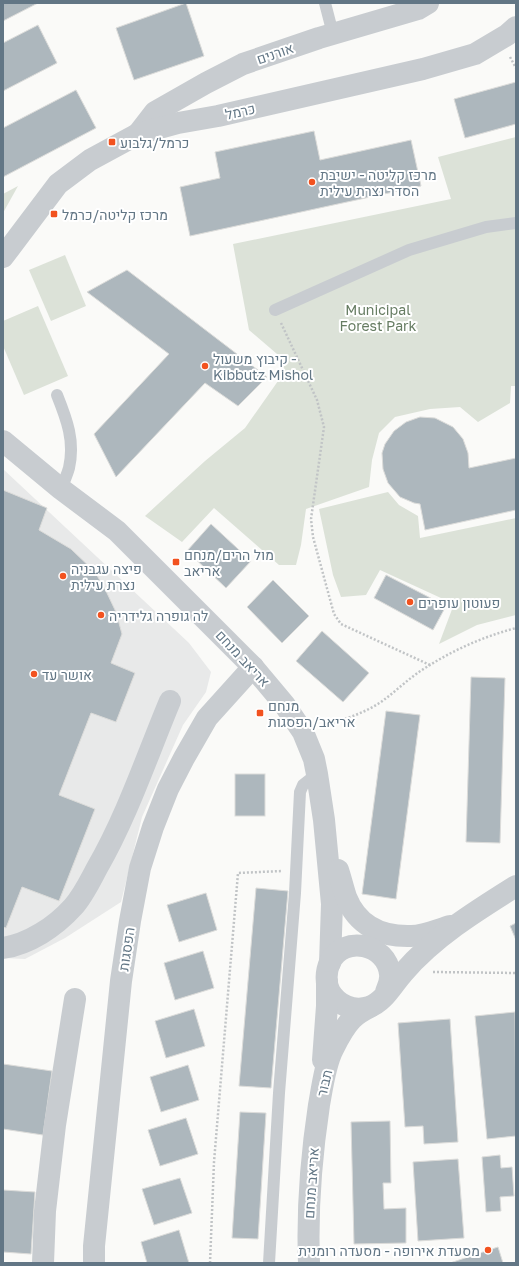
<svg xmlns="http://www.w3.org/2000/svg" width="519" height="1266" font-family="'Golos Text',Heebo,sans-serif">
	<style>
		.built { fill: #e8e9e9 }
		.green { fill: #dce2d8 }
		.building { fill: #adb7bd; stroke: #dcdcda }
		.lines { fill: none; stroke-linecap: round; stroke-linejoin: round }
		.path { stroke: #c1c4c6; stroke-width: 2.5; stroke-dasharray: 2 2; stroke-linecap: butt }
		.service { stroke: #c8ccd0; stroke-width: 12 }
		.minor { stroke: #c8ccd0; stroke-width: 22 }
		.tertiary { stroke: #c8ccd0; stroke-width: 22 }
		.poi-dot { fill: #f2521f; stroke: #fff; stroke-width: 1.5 }
		.labels { text-anchor: middle; dominant-baseline: central; stroke-width: 4; stroke-linejoin: round; paint-order: stroke }
		.street-label { font-size: 14px; fill: #627685; stroke: #fff }
		.poi-label { font-size: 14px; fill: #627685; stroke: #fff; text-anchor: start }
		.park-label { font-size: 14px; fill: #667c62; stroke: #fff }
	</style>
	<rect width="100%" height="100%" fill="#fafaf8"/>
	<path class="built" d="M3,469L189,643L211,672L206,692L183,725L142,817L121,902L65,938L25,959L3,958Z"/>
	<g class="green">
		<path d="M516,137V386H511L510,403L478,422L460,407L430,409L395,417L379,433L372,460L369,487L306,509L301,545L296,565H279L214,508L182,542L145,516L205,461L245,428L278,381L284,360L249,330L233,244L451,199L438,157Z"/>
		<path d="M18,186L3,213V194Z"/>
		<path d="M65,255L86,306L51,321L29,270Z"/>
		<path d="M38,306L68,376L24,395L3,346V321Z"/>
		<path d="M388,492L399,505L418,516L420,538L516,518V615L477,625L439,644L454,604L380,570L366,595L341,597L333,575L319,509Z"/>
	</g>
	<g class="building">
		<path d="M3,3H38L3,21Z"/>
		<path d="M186,3L204,56L134,80L116,28Z"/>
		<path d="M38,25L57,63L3,91V43Z"/>
		<path d="M516,82V124L465,138L454,99Z"/>
		<path d="M76,90L96,128L3,177V128Z"/>
		<path d="M314,131L320,160L411,140L421,186L190,236L180,187L220,178L215,152Z"/>
		<path d="M127,270L267,377L238,406L205,383L116,477L94,434L169,354L87,292Z"/>
		<path d="M420,417L435,418L453,427L463,439L468,453L469,468L516,458V510L425,530L420,504L414,503L400,497L388,483L383,469L382,453L385,444L394,431L406,422Z"/>
		<path d="M3,490L47,508L39,530L71,549L95,572L106,591L116,612L122,634L111,663L135,673L116,722L91,713L59,795L95,809L59,901L22,887L6,928L3,927Z"/>
		<path d="M211,524L251,561L226,588L187,551Z"/>
		<path d="M386,575L446,606L433,630L374,598Z"/>
		<path d="M273,580L309,616L282,643L247,607Z"/>
		<path d="M322,631L369,673L343,702L296,661Z"/>
		<path d="M471,677L505,678L500,843L466,842Z"/>
		<path d="M386,711L420,715L396,899L362,894Z"/>
		<rect x="235" y="774" width="30" height="42"/>
		<path d="M256,888L288,891L271,1088L239,1086Z"/>
		<path d="M206,893L217,930L179,942L167,905Z"/>
		<path d="M516,923V940L510,926Z"/>
		<path d="M203,951L214,988L175,1000L164,963Z"/>
		<path d="M194,1009L205,1046L166,1058L155,1021Z"/>
		<path d="M515,1012L516,1136L487,1139L475,1016Z"/>
		<path d="M450,1019L458,1142L424,1144L423,1126L405,1127L398,1023Z"/>
		<path d="M3,1064L52,1071L43,1135L3,1129Z"/>
		<path d="M188,1065L199,1100L161,1112L150,1077Z"/>
		<path d="M240,1112L266,1113L258,1239L232,1238Z"/>
		<path d="M186,1118L198,1154L160,1166L148,1130Z"/>
		<path d="M390,1121L391,1183H383L384,1209L406,1208V1243L354,1244L351,1122Z"/>
		<path d="M500,1155L501,1168L512,1167L514,1196L500,1197L501,1211L486,1212L482,1157Z"/>
		<path d="M458,1159L464,1238L418,1241L413,1162Z"/>
		<path d="M180,1178L192,1213L154,1225L142,1189Z"/>
		<path d="M3,1190L35,1192L31,1254L3,1252Z"/>
		<path d="M179,1230L189,1263H147L141,1242Z"/>
		<path d="M498,1247L503,1263H450Z"/>
	</g>
	<g class="lines">
		<g class="path">
			<path d="M510,57L516,68"/>
			<path d="M281,323L317,400L324,427L311,519L313,537L334,614L341,624L430,665"/>
			<path d="M322,726C342,720 363,714 381,702C395,692 408,679 422,670C451,651 482,637 516,628"/>
			<path d="M433,972L516,973"/>
			<path d="M210,1263L214,1162L238,873L282,871"/>
		</g>
		<g class="service">
			<path d="M325,3L333,34"/>
			<path d="M275,310L409,250L486,227L516,223"/>
			<path d="M57,395C67,420 75,441 69,468C67,475 64,482 61,489"/>
			<path d="M269,1263L279,1093L295,893L300,792L303,785L317,774"/>
		</g>
		<g class="minor">
			<path d="M138,134L155,112L206,83L243,64L319,38L418,9L428,3"/>
			<path d="M3,257L58,184L90,160L138,134L178,123L218,116L423,69L475,54L507,35L516,27"/>
			<path d="M3,948C29,944 55,927 73,907C83,896 90,881 97,868C127,816 147,756 170,701"/>
			<path d="M43,1263L45,1211L55,1125L75,999"/>
		</g>
		<g class="tertiary">
			<path d="M3,441L61,489L117,531L253,667L284,704L303,732L314,759L317,774L324,820L332,904L330,963"/>
			<path d="M338,870C341,879 343,888 346,897C357,925 381,937 411,936C423,936 437,930 450,926"/>
			<path d="M386,992C388,986 391,981 390,974C387,944 344,934 330,962C326,971 325,983 330,992C338,1005 353,1012 369,1007C384,1002 393,984 403,973C434,937 476,911 516,886"/>
			<path d="M323,1060L327,1006V982"/>
			<path d="M94,1263V1246L121,981L130,921L140,868L153,827L168,789L184,758L207,718L253,667"/>
			<path d="M309,1263C307,1210 311,1158 319,1105C322,1089 325,1064 333,1049C338,1039 344,1027 352,1019C357,1014 364,1010 370,1007"/>
		</g>
	</g>
	<g class="poi-dot">
		<rect x="108" y="138" width="8" height="8" rx="2"/>
		<circle cx="312" cy="182" r="4"/>
		<rect x="50" y="210" width="8" height="8" rx="2"/>
		<circle cx="205" cy="366" r="4"/>
		<rect x="172" y="558" width="8" height="8" rx="2"/>
		<circle cx="63" cy="576" r="4"/>
		<circle cx="410" cy="602" r="4"/>
		<circle cx="101" cy="615" r="4"/>
		<circle cx="34" cy="674" r="4"/>
		<rect x="256" y="709" width="8" height="8" rx="2"/>
		<circle cx="488" cy="1250" r="4"/>
	</g>
	<g class="labels">
		<g class="street-label">
			<text transform="translate(275 53) rotate(-19)">אורנים</text>
			<text transform="translate(240 111) rotate(-13)">כרמל</text>
			<text transform="translate(243 658) rotate(47)">אריאב מנחם</text>
			<text transform="translate(126 949) rotate(-82)">הפסגות</text>
			<text transform="translate(324 1083) rotate(-77)">תבור</text>
			<text transform="translate(311 1183) rotate(-86)">אריאב מנחם</text>
		</g>
		<g class="poi-label">
			<text x="120" y="142">כרמל/גלבוע</text>
			<text x="320" y="174">מרכז קליטה - ישיבת<tspan x="320" dy="16">הסדר נצרת עילית</tspan></text>
			<text x="62" y="214">מרכז קליטה/כרמל</text>
			<text x="213" y="358">קיבוץ משעול -<tspan x="213" dy="16">Kibbutz Mishol</tspan></text>
			<text x="184" y="554">מול הרים/מנחם<tspan x="184" dy="16">אריאב</tspan></text>
			<text x="71" y="568">פיצה עגבניה<tspan x="71" dy="16">נצרת עילית</tspan></text>
			<text x="418" y="602">פעוטון עופרים</text>
			<text x="109" y="615">לה גופרה גלידריה</text>
			<text x="42" y="674">אושר עד</text>
			<text x="268" y="705">מנחם<tspan x="268" dy="16">אריאב/הפסגות</tspan></text>
			<text x="480" y="1250" text-anchor="end">מסעדת אירופה - מסעדה רומנית</text>
		</g>
		<g class="park-label">
			<text x="378" y="309">Municipal<tspan x="378" dy="16">Forest Park</tspan></text>
		</g>
	</g>
	<rect width="519" height="1266" fill="none" stroke="#627685" stroke-width="8"/>
</svg>
